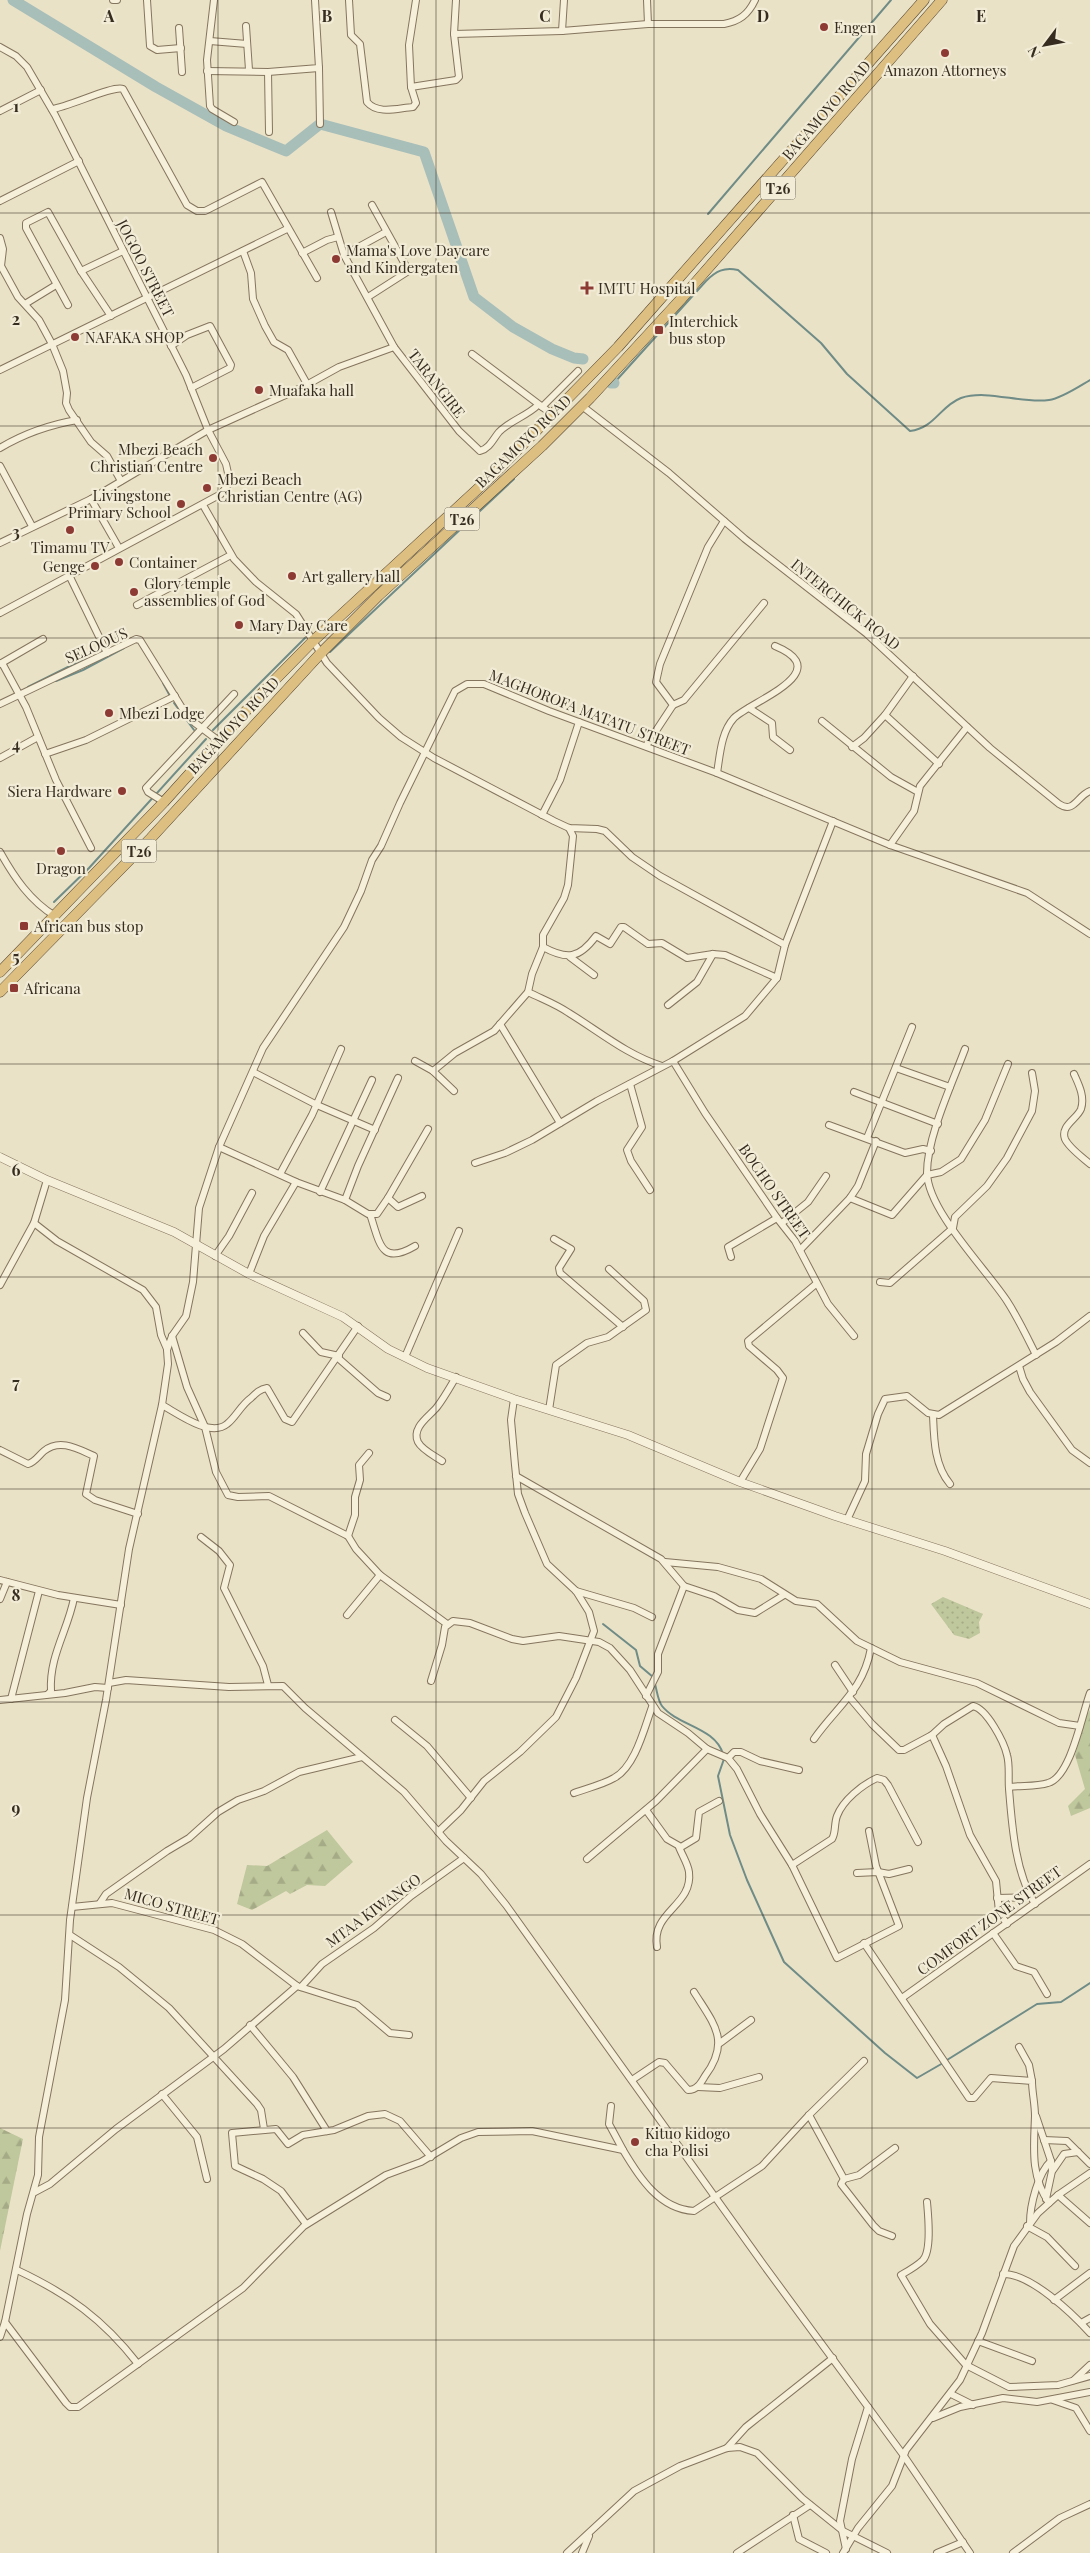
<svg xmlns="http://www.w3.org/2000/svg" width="1090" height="2553" font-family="'Playfair Display',serif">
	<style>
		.grass { fill: url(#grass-dots) }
		.forest { fill: url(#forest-firs) }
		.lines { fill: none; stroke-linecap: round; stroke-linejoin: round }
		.stream { stroke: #6f8c87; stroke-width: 2 }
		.river { stroke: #a8beb9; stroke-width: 11 }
		.minor-casing { stroke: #84755e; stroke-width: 8 }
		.tertiary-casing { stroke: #84755e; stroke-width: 9 }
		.trunk-casing { stroke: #524332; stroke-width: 11 }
		.minor { stroke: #f6efd9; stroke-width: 6 }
		.tertiary { stroke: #f6efd9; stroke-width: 8 }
		.trunk { stroke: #ddc081; stroke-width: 10 }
		.grid { fill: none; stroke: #362c20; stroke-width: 1; stroke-opacity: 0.55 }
		.poi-dot { fill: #8d3a34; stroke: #f2ecd6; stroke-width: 2 }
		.labels { text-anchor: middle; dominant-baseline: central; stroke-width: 4.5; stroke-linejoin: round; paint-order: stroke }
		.shield { fill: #f2ecd6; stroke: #6e6657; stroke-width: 1 }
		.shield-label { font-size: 14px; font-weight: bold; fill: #362c20 }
		.poi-label { font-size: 15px; fill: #362c20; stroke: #f2ecd6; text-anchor: start }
		.street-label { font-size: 15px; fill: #362c20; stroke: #f2ecd6 }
		.grid-label { font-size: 16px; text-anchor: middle; font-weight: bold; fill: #362c20; stroke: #f2ecd6; stroke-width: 4.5; stroke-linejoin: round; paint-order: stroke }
	</style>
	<defs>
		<pattern id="grass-dots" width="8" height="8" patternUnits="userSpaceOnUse" patternTransform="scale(1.25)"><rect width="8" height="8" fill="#bfc79c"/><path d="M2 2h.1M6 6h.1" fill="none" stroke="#a5ab86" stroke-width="1.8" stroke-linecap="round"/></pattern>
		<pattern id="forest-firs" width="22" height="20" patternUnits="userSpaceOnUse" patternTransform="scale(1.25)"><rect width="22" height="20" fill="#bfc79c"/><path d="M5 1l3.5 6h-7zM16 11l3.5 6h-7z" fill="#a5ab86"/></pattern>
	</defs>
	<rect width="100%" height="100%" fill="#eae2c7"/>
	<path class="grass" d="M943,1597L983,1614L979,1622L980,1633L969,1639L954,1635L931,1604Z"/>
	<g class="forest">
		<path d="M1090,1710V1808L1071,1816L1068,1806L1085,1789L1075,1755L1086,1716Z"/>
		<path d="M327,1830L353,1862L325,1886L307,1885L290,1894L286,1891L252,1910L237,1904L247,1865L267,1866Z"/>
		<path d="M0,2128L23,2139L0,2251Z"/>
	</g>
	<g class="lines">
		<g class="stream">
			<path d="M708,214L891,0"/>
			<path d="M614,383L706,281C716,271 724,267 738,270L821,343L847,374L910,431C935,428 940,406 961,398C988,389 1020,404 1049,400C1062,398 1078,387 1090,380"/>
			<path d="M330,652L514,479"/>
			<path d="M56,681L83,670L124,648"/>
			<path d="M163,683L170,696"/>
			<path d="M28,687L86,658"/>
			<path d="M174,703L194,730"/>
			<path d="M213,730L305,638"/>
			<path d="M54,902L89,868L206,739"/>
			<path d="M603,1624L636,1650L640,1666L653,1677"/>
			<path d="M655,1684C657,1691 658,1701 662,1706C678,1726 715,1727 723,1754"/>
			<path d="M724,1759L718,1776L730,1835L747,1880L784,1962L885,2053L917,2078L943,2063"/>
			<path d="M947,2060L1037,2004L1061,2002L1090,1983"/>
		</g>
		<g class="river">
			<path d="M13,0L156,87L226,126L286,151L320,124L424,152L474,297L513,327L552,349L574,358L583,359"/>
			<path d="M611,383H614"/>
		</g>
		<g class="minor-casing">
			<g id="minor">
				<path d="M113,0H117"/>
				<path d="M147,0L150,46L157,50L181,48"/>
				<path d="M214,0L207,60L210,106L212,109L234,122"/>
				<path d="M349,0L351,35L360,44L367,102C378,115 398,108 413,107L416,103L411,87L409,45L416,0"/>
				<path d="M647,0L648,24"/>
				<path d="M246,26L249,70"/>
				<path d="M179,28L182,72"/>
				<path d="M562,31L564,0"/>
				<path d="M454,34L562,31L648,24H724C739,21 748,15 755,0"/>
				<path d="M210,41L247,44"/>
				<path d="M0,47L16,56L27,67L55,115L186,375L208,430L226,464L230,482L221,494L0,613"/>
				<path d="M319,68L320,124"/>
				<path d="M207,71L268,72L319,68L315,0"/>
				<path d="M268,72L269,132"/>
				<path d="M411,87L456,80L459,77L454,34L456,0"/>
				<path d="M52,109C69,107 113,85 123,89L187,205L197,211H205L262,182L317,278"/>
				<path d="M0,111L41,90"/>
				<path d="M0,201L79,161"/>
				<path d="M331,212L344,255L394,347"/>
				<path d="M0,238L3,249L1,266L18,297L39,320L52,344L63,371L67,393L66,403L69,410L91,442L107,456L121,481"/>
				<path d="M243,251L251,273L253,299L265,326L274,342L288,350L307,384"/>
				<path d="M302,253L327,240L338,237"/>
				<path d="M344,255L386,232"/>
				<path d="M81,271L111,316"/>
				<path d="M368,297L407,272V268L372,205"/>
				<path d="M25,304L56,285"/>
				<path d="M68,305L26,228V223L48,212L81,271L123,251"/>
				<path d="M171,346L187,335L210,326L231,365L230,368L191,388"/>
				<path d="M472,354L553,415"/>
				<path d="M0,370L287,229"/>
				<path d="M582,406L669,473L745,539L867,634L990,748L1059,804C1074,814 1077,796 1090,791"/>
				<path d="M542,407L578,371"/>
				<path d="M0,448C25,433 48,425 77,420"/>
				<path d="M0,466L32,526"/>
				<path d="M91,499L119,548"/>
				<path d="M203,505L234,559L256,582L296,614L327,663L379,718L401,737L434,758L554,821L569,828L597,829L605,831L632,857L660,876L785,945"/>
				<path d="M0,543L91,499L208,430L301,388L339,367L394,347L459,431L480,451C490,448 493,439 499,432C511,420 527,416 538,405"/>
				<path d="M69,575L107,653"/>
				<path d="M137,605L231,555"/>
				<path d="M2,663L26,707L56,780L91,848"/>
				<path d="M0,664L43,639"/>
				<path d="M913,676L885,715L939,764"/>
				<path d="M0,704L136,639L140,640L184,711L195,723L219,741"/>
				<path d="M673,705L684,700L764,603"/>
				<path d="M749,708L772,723L773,737L790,750"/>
				<path d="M822,721L891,777L918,792"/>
				<path d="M646,746L673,705L656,682L660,664L708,547L724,521"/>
				<path d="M852,747L864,738L885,715"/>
				<path d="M45,754L86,740L175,696"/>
				<path d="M0,758L38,737"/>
				<path d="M717,773C720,755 721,732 734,718C751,701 838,672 775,646"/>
				<path d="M164,802L148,792L146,788L234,694"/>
				<path d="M542,815L560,780L579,722"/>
				<path d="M890,845L914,811L920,786L967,727"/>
				<path d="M0,852C14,877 30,901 55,916"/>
				<path d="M543,947C567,960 579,959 596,936L610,944L621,927H624L648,944L662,943L687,958L713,954L725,955L777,978"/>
				<path d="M570,957L594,975"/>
				<path d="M528,992C542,999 556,1004 569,1013C600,1032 627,1055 662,1066"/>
				<path d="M668,1005L697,982L713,954"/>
				<path d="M500,1024L560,1123"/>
				<path d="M965,1049C952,1084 927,1137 927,1173C928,1211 986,1269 1007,1301C1018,1318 1027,1337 1036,1355"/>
				<path d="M415,1061L433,1071L454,1091"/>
				<path d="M673,1061L705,1113L777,1218L795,1241L828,1304L854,1336"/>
				<path d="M896,1068L950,1087"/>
				<path d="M433,1071L455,1053L494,1031L528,992L532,974L543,947V935L564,898L568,885L573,836L569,828"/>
				<path d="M253,1072L317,1105L375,1130"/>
				<path d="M1074,1074C1079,1085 1085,1097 1081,1109C1077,1119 1060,1126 1065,1139C1069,1148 1082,1157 1090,1164"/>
				<path d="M630,1084L642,1127L627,1150L631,1161L650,1190"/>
				<path d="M854,1092L938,1124"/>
				<path d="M829,1125L905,1153L923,1149L931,1151"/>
				<path d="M867,1138L912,1027"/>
				<path d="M219,1147L296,1182L345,1200L368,1214H377L388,1198"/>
				<path d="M475,1163L505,1153L532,1140L597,1101L673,1061L745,1016L777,978L785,945L833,821"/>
				<path d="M280,1174L312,1115L341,1049"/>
				<path d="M320,1192L372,1080"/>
				<path d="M422,1196L398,1207L388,1198L428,1129"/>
				<path d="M850,1198L892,1215L927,1175L941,1172L961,1159L985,1120L1008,1064"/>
				<path d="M345,1200L358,1166L398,1078"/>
				<path d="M370,1214C380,1244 381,1266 415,1246"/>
				<path d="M34,1223L57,1241L143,1290L156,1307L161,1335L167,1349"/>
				<path d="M782,1223L808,1202L826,1176"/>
				<path d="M554,1239L571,1249L559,1268L560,1273L623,1327"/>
				<path d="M800,1250L850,1198L858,1186L876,1141"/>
				<path d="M215,1256L229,1236L252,1193"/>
				<path d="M731,1257L728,1247L777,1218"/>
				<path d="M249,1274L264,1236L296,1182"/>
				<path d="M880,1282L890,1283L953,1228L955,1217L987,1186L1007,1158L1032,1111L1035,1091L1032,1073"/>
				<path d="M0,1285L34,1223L47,1180"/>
				<path d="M303,1333L321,1352L339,1356"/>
				<path d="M172,1336L187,1387L205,1427L216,1472L228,1495L238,1497L269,1496L348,1536L356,1549L380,1575L447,1624"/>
				<path d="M405,1357L459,1231"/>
				<path d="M338,1358L378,1393L387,1397"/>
				<path d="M1019,1366L1023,1379L1030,1392L1072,1450L1090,1463"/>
				<path d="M162,1405C177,1413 210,1438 227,1424C236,1417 241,1405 251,1398C256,1393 260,1389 267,1388L285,1419L292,1422L358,1326"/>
				<path d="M549,1410L556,1365L587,1343L608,1337L646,1310L644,1301L609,1269"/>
				<path d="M933,1415C934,1438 934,1465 950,1484"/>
				<path d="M0,1450L28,1464C35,1462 39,1455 44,1451C60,1438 78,1449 94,1456L86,1494L95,1500L138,1514"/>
				<path d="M442,1461C435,1456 422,1450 418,1442C411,1427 430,1416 437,1407C444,1398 450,1387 456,1377"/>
				<path d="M516,1476L661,1559L684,1586L714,1596L738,1610L755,1613L784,1595"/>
				<path d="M740,1482L760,1449L783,1378L777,1370L749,1346L748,1341L816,1284"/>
				<path d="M847,1520L865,1481L866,1454L878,1414L885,1399L907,1396L928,1413L939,1415L1056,1342L1090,1316"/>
				<path d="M348,1536L355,1515V1497L360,1480L359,1465L369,1453"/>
				<path d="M201,1537L219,1551L230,1565L224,1588L263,1666L268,1685"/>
				<path d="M665,1562L718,1567L761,1579L796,1601L817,1604L857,1641L900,1662L977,1683L1059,1723L1080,1726"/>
				<path d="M0,1580L58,1595L121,1605"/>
				<path d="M576,1591L634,1608L652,1617"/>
				<path d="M0,1599L7,1582"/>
				<path d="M347,1615L380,1575"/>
				<path d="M835,1665L853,1692"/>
				<path d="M431,1681L442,1645L445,1627L453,1621L470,1623L512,1639L523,1641L559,1636L599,1642L610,1648L630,1670L658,1713L688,1733L707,1749L728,1758L737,1769L760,1814L792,1865L837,1958L899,1926L876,1866L869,1831"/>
				<path d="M109,1683L126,1680L229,1687L283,1686L305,1708L404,1792L446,1841L481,1874L506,1905L763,2264L904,2456L970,2553"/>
				<path d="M48,1694L51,1691C49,1656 68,1630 74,1598"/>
				<path d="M646,1696L658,1672V1654L684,1586"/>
				<path d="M850,1698L872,1724L899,1750H904L932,1735L944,1724L973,1706C987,1709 1004,1742 1007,1755C1010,1765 1008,1778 1009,1789C1012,1826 1015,1872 1035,1904"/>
				<path d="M11,1699L39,1591"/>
				<path d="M0,1700L65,1693L95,1687L108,1688"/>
				<path d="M395,1720L427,1746L471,1798"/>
				<path d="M932,1735L946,1766L970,1835L996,1881L999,1912L1007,1924"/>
				<path d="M814,1739C838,1705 863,1691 871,1648"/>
				<path d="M728,1758L734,1752H741L760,1761L799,1770"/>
				<path d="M1009,1787C1021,1785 1036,1787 1048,1783C1071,1777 1082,1714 1090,1693"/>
				<path d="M574,1793C587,1788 602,1785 614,1778C635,1767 644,1729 652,1707"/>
				<path d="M646,1810L667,1839L681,1847L696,1838L699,1812L719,1801"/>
				<path d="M438,1832L461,1810L484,1781L520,1752L556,1717L576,1678L594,1631L589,1612L576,1591L547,1564L525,1513L518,1494L515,1465L511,1420L514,1399"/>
				<path d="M587,1859L656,1801L707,1749"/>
				<path d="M792,1865L832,1839C836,1833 834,1824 837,1816C843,1800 862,1785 877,1778L884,1780L888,1785L918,1842"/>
				<path d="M857,1873L878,1872L889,1874L909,1869"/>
				<path d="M997,1898L1031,1897"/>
				<path d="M100,1903L106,1894L167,1851L189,1838L218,1812L238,1800L264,1791L299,1772L362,1757"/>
				<path d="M72,1907L112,1903L214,1930L242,1944L297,1986L357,2005L390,2033L409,2035"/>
				<path d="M993,1933L1016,1966L1034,1972L1047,1994"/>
				<path d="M70,1935L119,1967L169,2008L257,2104L261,2110L264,2129"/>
				<path d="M864,1943L969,2098H974L991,2078L1032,2081C1032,2092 1035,2104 1035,2116C1034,2147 1030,2175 1049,2203"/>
				<path d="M657,1947C651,1911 693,1906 689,1872C688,1864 682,1855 679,1847"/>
				<path d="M301,1987L322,1964L374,1928L411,1896L464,1858"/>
				<path d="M902,1998L1090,1864"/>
				<path d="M250,2025L293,2077L327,2131"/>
				<path d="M720,2043L751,2020"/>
				<path d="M1019,2047L1029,2065L1032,2081"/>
				<path d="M632,2080L659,2062L665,2063L688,2090C697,2090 701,2083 705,2076C731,2041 714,2024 694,1992"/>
				<path d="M698,2087L720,2088L759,2077"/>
				<path d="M162,2094L197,2137L207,2179"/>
				<path d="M611,2106L609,2124L623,2150"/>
				<path d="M809,2115L844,2179L859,2175L895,2148"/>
				<path d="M1036,2116L1051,2161L1052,2171L1046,2199"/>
				<path d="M1044,2140L1067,2141L1090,2164"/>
				<path d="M1053,2170L1064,2154L1078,2152"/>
				<path d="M844,2179L841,2184L873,2225L879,2231L892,2236"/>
				<path d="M35,2192L50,2184L116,2129L224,2049L297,1986"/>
				<path d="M1058,2195L1090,2223"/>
				<path d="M927,2202C928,2214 932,2250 923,2260C917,2266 908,2271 901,2275L930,2324L966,2365L1009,2387L1058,2385L1090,2376"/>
				<path d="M1030,2223C1030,2205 1038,2173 1051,2161"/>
				<path d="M306,2224L281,2191L263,2179L235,2166L232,2133L276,2129L288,2144L303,2135L334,2130L368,2116L385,2114L400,2121L431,2157"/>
				<path d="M1027,2226L1047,2237L1075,2266"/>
				<path d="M17,2270C68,2294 103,2319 138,2364"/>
				<path d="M1003,2274C1030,2273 1073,2314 1090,2333"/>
				<path d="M1054,2300L1090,2273"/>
				<path d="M5,2322L66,2403L70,2407H78L243,2288L304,2226L386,2175L421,2162L461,2138L478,2132L532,2131L623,2150C639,2177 659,2209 694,2211L762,2166L809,2115L864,2061"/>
				<path d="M1081,2323L1090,2318"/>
				<path d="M0,2337L5,2322L27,2214L38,2175L39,2137L65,2000L70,1920L87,1798L106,1700L129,1549L162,1405L168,1364L167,1350L172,1336L186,1316L193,1282L199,1208L219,1147L263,1048L344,927L361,891L372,860L381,846L400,803L455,691L467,684H484L549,711L717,773L890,845L1027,893L1090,934"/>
				<path d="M978,2341L1032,2361"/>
				<path d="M1074,2380L1090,2365"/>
				<path d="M951,2394L973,2405"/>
				<path d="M1053,2400L1076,2408L1090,2431"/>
				<path d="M933,2418L960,2407L1003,2398L1037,2402L1090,2392"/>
				<path d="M727,2448L746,2427L833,2358"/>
				<path d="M793,2515L799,2539L826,2553"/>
				<path d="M846,2549L840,2521L852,2459L868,2407"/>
				<path d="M567,2553L634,2491L680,2466L727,2448L740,2447L757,2453L802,2498L843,2531L887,2553"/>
				<path d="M582,2553L589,2536"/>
				<path d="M737,2553L810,2505"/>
				<path d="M843,2553L858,2528L892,2486L906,2450L960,2380L982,2333L1014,2246L1038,2213L1058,2195L1090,2173"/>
				<path d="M937,2553L963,2542"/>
				<path d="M1013,2553L1060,2518L1090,2504"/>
			</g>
		</g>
		<g class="tertiary-casing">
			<path id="tertiary" d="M0,1157L47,1180L174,1232L249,1274L343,1317L388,1349L427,1368L514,1399L628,1435L740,1482L835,1516L945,1551L1090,1604"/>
		</g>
		<g class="trunk-casing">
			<g id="trunk">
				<path d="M0,972L164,802L264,691L313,641L496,472L618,347L924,0"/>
				<path d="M0,992L151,838L320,654L378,596L542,446L590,398L682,298L942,0"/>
			</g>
		</g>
		<use href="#minor" class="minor"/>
		<use href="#tertiary" class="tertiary"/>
		<use href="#trunk" class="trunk"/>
	</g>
	<path class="grid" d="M218,0V2553M436,0V2553M654,0V2553M872,0V2553M0,213H1090M0,426H1090M0,638H1090M0,851H1090M0,1064H1090M0,1277H1090M0,1489H1090M0,1702H1090M0,1915H1090M0,2128H1090M0,2340H1090"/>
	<g class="poi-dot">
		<circle cx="824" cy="27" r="5"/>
		<circle cx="945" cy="53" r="5"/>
		<circle cx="336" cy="259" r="5"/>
		<path d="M584.5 280.5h5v5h5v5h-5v5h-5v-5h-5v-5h5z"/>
		<rect x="654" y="325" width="10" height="10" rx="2.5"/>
		<circle cx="75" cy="337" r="5"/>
		<circle cx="259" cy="390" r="5"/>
		<circle cx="213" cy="458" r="5"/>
		<circle cx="207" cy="488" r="5"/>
		<circle cx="181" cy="504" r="5"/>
		<circle cx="70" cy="530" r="5"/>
		<circle cx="119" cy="562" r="5"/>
		<circle cx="95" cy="566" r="5"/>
		<circle cx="292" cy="576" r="5"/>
		<circle cx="134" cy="592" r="5"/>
		<circle cx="239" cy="625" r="5"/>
		<circle cx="109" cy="713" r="5"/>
		<circle cx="122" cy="791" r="5"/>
		<circle cx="61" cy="851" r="5"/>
		<rect x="19" y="921" width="10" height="10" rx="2.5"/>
		<rect x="9" y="983" width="10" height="10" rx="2.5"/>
		<circle cx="635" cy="2142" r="5"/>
	</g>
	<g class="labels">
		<g class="shield">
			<rect x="760.5" y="176.5" width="35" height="23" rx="4"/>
			<rect x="444.5" y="507.5" width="35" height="23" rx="4"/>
			<rect x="121.5" y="839.5" width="35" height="23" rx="4"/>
		</g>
		<g class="shield-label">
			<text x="778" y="188">T26</text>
			<text x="462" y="519">T26</text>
			<text x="139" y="851">T26</text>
		</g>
		<g class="poi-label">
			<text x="834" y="27">Engen</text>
			<text x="945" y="70" text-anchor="middle">Amazon Attorneys</text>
			<text x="346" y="250">Mama's Love Daycare<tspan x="346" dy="17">and Kindergaten</tspan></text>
			<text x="598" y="288">IMTU Hospital</text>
			<text x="669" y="321">Interchick<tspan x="669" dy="17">bus stop</tspan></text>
			<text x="85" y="337">NAFAKA SHOP</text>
			<text x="269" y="390">Muafaka hall</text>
			<text x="203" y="449" text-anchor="end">Mbezi Beach<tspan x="203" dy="17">Christian Centre</tspan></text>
			<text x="217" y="479">Mbezi Beach<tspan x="217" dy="17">Christian Centre (AG)</tspan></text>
			<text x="171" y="495" text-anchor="end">Livingstone<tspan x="171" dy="17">Primary School</tspan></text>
			<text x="70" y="547" text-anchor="middle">Timamu TV</text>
			<text x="129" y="562">Container</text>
			<text x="85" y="566" text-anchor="end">Genge</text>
			<text x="302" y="576">Art gallery hall</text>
			<text x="144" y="583">Glory temple<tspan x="144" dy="17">assemblies of God</tspan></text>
			<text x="249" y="625">Mary Day Care</text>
			<text x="119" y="713">Mbezi Lodge</text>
			<text x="112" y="791" text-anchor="end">Siera Hardware</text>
			<text x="61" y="868" text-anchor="middle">Dragon</text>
			<text x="34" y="926">African bus stop</text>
			<text x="24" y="988">Africana</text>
			<text x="645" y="2133">Kituo kidogo<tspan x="645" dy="17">cha Polisi</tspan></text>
		</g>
		<g class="street-label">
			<text transform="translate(826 110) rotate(-49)">BAGAMOYO ROAD</text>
			<text transform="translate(146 268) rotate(63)">JOGOO STREET</text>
			<text transform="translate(437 383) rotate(52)">TARANGIRE</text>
			<text transform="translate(523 441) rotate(-44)">BAGAMOYO ROAD</text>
			<text transform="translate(846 604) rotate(39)">INTERCHICK ROAD</text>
			<text transform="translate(96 645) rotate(-24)">SELOOUS</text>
			<text transform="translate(590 712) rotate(21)">MAGHOROFA MATATU STREET</text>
			<text transform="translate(233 725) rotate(-47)">BAGAMOYO ROAD</text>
			<text transform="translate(775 1191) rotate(55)">BOCHO STREET</text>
			<text transform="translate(172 1906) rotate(16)">MICO STREET</text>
			<text transform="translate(373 1910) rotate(-36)">MTAA KIWANGO</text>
			<text transform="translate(989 1920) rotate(-36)">COMFORT ZONE STREET</text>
		</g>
	</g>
	<g class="grid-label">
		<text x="109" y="22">A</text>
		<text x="327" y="22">B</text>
		<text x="545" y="22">C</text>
		<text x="763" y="22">D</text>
		<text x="981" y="22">E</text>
		<text x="16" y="112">1</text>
		<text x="16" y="325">2</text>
		<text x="16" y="538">3</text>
		<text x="16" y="750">4</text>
		<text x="16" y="963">5</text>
		<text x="16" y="1176">6</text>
		<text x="16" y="1389">7</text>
		<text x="16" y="1601">8</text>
		<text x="16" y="1814">9</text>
	</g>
	<g transform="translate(1045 45) rotate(238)" stroke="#f2ecd6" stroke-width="4" paint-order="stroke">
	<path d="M0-4L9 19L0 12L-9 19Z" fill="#362c20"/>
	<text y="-8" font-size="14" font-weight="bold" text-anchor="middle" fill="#362c20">N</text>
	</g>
</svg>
